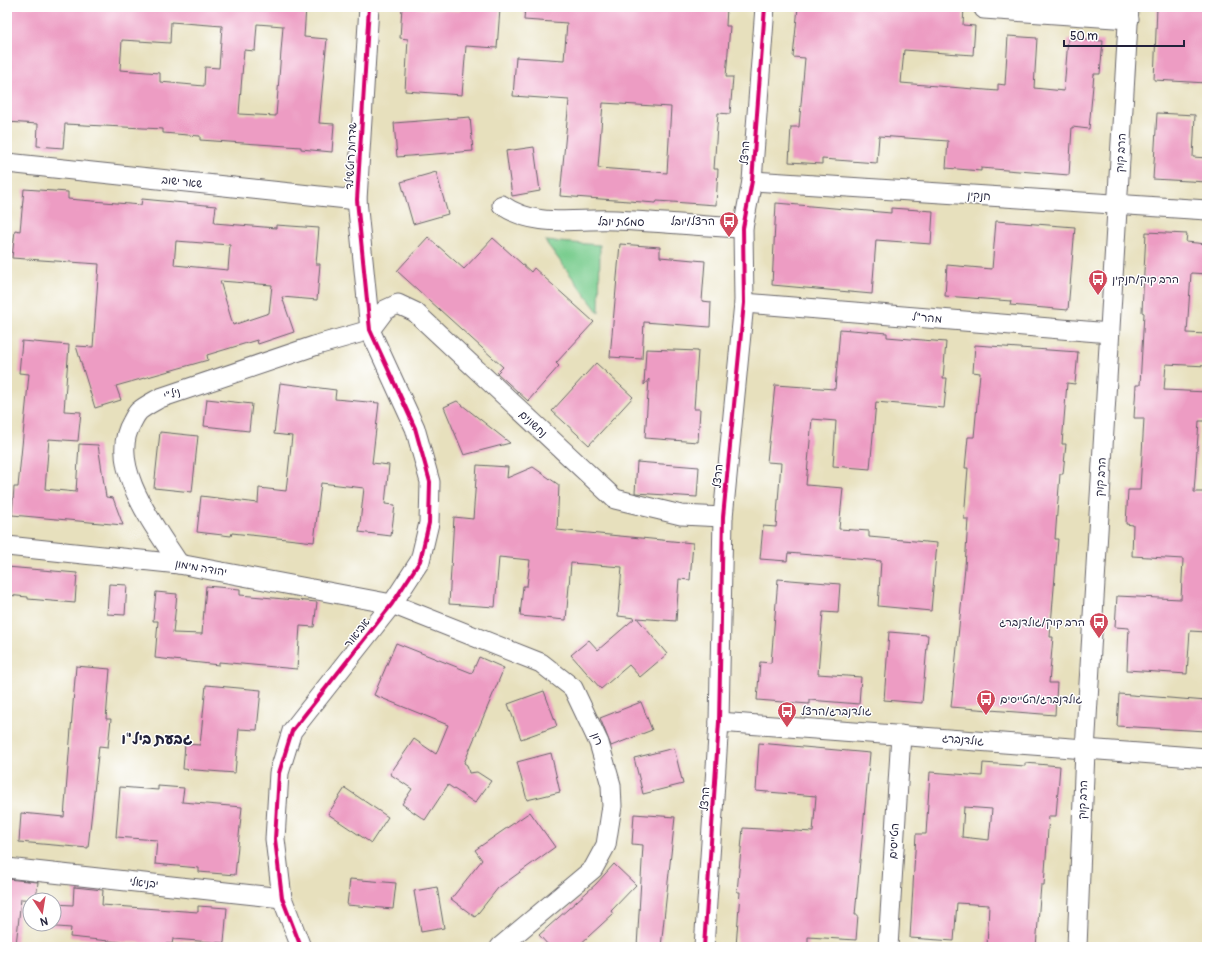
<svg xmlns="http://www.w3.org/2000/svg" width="1214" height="954" font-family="Pangolin,'Playpen Sans Hebrew',sans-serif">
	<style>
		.green { fill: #7acd8f; stroke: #4e7865 }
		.building { fill: #ed9cc3; fill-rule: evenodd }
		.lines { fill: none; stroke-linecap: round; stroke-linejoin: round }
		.street-casing { stroke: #676468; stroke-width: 21 }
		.street { stroke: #fff; stroke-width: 19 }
		.cycleway-casing { stroke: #fff; stroke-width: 6 }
		.cycleway { stroke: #d6006c; stroke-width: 4 }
		.labels { text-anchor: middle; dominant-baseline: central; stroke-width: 3; stroke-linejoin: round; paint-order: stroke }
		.street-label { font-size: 11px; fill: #22223b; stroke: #fff }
		.poi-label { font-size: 11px; fill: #22223b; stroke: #fff; text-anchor: start }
		.district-label { font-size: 15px; font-weight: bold; fill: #22223b; stroke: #fff }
	</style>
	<rect width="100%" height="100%" fill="#fff"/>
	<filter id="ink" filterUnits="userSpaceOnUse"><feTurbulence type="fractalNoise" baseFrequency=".025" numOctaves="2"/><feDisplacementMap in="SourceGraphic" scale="8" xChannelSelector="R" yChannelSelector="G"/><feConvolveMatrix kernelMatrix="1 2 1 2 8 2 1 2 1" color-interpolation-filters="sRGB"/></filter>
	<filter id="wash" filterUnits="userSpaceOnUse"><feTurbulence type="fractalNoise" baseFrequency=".012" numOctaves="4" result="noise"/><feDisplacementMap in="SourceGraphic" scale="16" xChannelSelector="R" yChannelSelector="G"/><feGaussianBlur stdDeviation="0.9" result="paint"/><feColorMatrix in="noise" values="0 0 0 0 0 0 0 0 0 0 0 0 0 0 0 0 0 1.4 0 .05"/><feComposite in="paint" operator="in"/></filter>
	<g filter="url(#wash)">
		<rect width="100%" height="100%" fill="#e7e0bd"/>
		<path class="green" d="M545,241L600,245L599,313Z"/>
		<g id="blocks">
			<g class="building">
				<path d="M7,7H306L304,37L327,39L319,123L334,124L332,152L301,149V147L200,140V136L163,133V129L65,124L63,148L37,146L38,124L7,122ZM171,22L222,26L219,68L205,67L204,86L160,82V73L120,70L122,40L170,43ZM257,24L283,26L276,116L239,114L244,50L255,51Z"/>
				<path d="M402,7L460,11L461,7L500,9L497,48L466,46L462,95L405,91L408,39L400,38Z"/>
				<path d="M525,7H727L726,26H730L726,77H733L730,114L718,113L714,169H718L716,205L657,201L656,203L560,196L569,100L513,96L516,57L564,60L567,23L524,20ZM603,103L671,107L667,173L598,168Z"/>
				<path d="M798,7H964L963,25L975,26L973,55L904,50L901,83L998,91V84L1005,85L1008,36L1037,38L1034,88L1064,91L1068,39L1103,41L1100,74H1094L1089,129L1072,127L1069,175L981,168V171L946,168L948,141L879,136L877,163L822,159V164L789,162L791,127H799L805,58L793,57Z"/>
				<path d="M1157,7H1207V83L1154,80Z"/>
				<path d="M1157,113L1195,115L1193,157L1207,158V182L1153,179Z"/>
				<path d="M470,117L473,151L397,157L394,123Z"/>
				<path d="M534,147L540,191L512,196L506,151Z"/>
				<path d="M436,172L448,214L413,224L401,182Z"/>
				<path d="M24,189L68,192V199L141,205L142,199L216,206L214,223L276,228V225L319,228L316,264H320L317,300L282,297L294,332L258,344L257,340L207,355L208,360L116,386L121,400L95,408L76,346L93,347L99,264L12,258L15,230L20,231ZM176,241L230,245L228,270L174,265ZM220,281L272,285L269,313L233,325Z"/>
				<path d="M776,203L891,213V208L933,211L931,244L876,240L872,294L772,285Z"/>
				<path d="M996,221L1075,227L1068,310L1010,305L1011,301L945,296L947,265L992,269Z"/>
				<path d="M1146,232L1187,234L1186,242L1207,244V274L1191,273L1187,333L1207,334V366L1166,364L1164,390L1207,392V421H1199L1194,492H1207V632L1190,631L1187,674L1127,670L1129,628L1115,627L1117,596L1181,599L1183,559L1132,556L1133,525L1126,524L1128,490H1140L1144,418H1134L1136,385H1140L1144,313L1142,312Z"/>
				<path d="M428,237L464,269L493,238L531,272L534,268L594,322L556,363L559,366L528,401L497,373L503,367L397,271Z"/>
				<path d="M620,244L660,247V257L705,261L702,301L711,302L710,327L644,322L642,359L610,357Z"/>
				<path d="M840,329L887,333V337L946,342L943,378H947L944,408L876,402L870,469L833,466L836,421L812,419L806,485L843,488L839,529L869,531V537L937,543L931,611L878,606L881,561L788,553L787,561L760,559L763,526L776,527L781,463L767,462L775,385L835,389Z"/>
				<path d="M22,341L69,345L64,411L81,412L78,441L49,439L45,489L76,492L79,444L98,445L106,497L113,498L123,525L12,515L14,487H18L29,374L19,373Z"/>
				<path d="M975,345L1078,352L1075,384L1067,383L1062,444H1066L1063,474H1060L1055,539H1058L1050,637H1053L1049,683H1057L1055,715L951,707L965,567L968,519H964L968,468H965L968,437H974L980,373L973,372Z"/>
				<path d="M646,349L698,351L694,409H700L698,442L645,438L649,379L644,385Z"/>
				<path d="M596,363L633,397L589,445L552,411Z"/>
				<path d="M280,383L336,390L335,399L379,403L372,463L389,465L385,504L395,505L391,536L359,532L364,488L321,483L314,542L232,533L231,536L197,532L201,496L258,503L259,488L286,491L292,436L274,434Z"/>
				<path d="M207,399L252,404L249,431L204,426Z"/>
				<path d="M457,401L510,443L464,455L444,407Z"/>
				<path d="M160,432L198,436L192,492L154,488Z"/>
				<path d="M637,462L699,467L697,497L635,493Z"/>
				<path d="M477,465L508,467L507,478L533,467L559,485L557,530L693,543L690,580L679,579L676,621L637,618L667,654L640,677L629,665L601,689L571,655L589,640L598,650L635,618L618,616L622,567L571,563L566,620L520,616L523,586H527L530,560L499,557L495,607L449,604L454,517L473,519Z"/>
				<path d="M7,567L77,573L75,603L28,599V597L7,595Z"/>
				<path d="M778,579L840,584L838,613L823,612L818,674L861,677L859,704L809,700V704L757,700L760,662L771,663Z"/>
				<path d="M109,584L127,585L125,615L107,614Z"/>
				<path d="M206,586L240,589V595L317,602L314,627L300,626L297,669L219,662V665L155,658L158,621H153L156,592L177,594L173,633L202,634Z"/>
				<path d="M889,632L928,635L922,703L884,700Z"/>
				<path d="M396,643L472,673L479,657L504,668L464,763L467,765L469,773L477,772L491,781L475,803L448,785L425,820L402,804L412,789L390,774L414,739L436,754L448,725L374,695Z"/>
				<path d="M76,666L110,669L106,719H111L108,747L99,746L88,848L19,842L21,813L64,817Z"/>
				<path d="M206,685L261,690L257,730L239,729L235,773L183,769L185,744L200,745Z"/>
				<path d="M544,691L557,726L521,739L508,704Z"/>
				<path d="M1119,694L1207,701V731L1117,726Z"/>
				<path d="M641,702L652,730L611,746L600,718Z"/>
				<path d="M759,743L870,753L855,915H858L856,940L808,937V947H736L740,892H737L743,828L813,832L816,796L756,791Z"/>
				<path d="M674,748L683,784L643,794L634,758Z"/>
				<path d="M551,753L560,792L527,800L517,762Z"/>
				<path d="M983,763L1025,766V763L1060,766L1056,816H1049L1044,885H1041L1036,947H987L989,905L957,903L954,941L910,938L916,834H926L930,772L982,776ZM964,807L992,809L989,840L962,837Z"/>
				<path d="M158,786L184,788L182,802L242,807L235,875L199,872V868L155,864L157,840L116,837L120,787L158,790Z"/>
				<path d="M345,788L388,817L371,843L328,814Z"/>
				<path d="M530,812L555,847L498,888L475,917L451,899L482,860L475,850Z"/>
				<path d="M634,814L675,817L661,947H637L643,845L632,844Z"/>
				<path d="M614,864L636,885L611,911L613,914L577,947H550L539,935L596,884Z"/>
				<path d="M7,879L38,882L36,900L21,899L16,945H7Z"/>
				<path d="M350,879L396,883L393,909L347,905Z"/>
				<path d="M74,887L103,890L102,905L198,912V906L227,908L224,943L173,939L172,944L119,942L70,937L71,928L44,926V924H54V904L73,905Z"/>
				<path d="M437,887L444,928L421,932L414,891Z"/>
			</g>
		</g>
	</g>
	<g filter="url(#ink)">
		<use href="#blocks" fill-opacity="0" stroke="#676468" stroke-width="1"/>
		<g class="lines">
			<g class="street-casing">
				<g id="street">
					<path d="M984,9L1129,19"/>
					<path d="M7,163L357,200"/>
					<path d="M752,181L1207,210"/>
					<path d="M502,205C536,229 576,218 615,220C658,222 700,226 743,228"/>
					<path d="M744,303L1110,333"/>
					<path d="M370,330L385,310L398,304L415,312L615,499L681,515L723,517"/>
					<path d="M7,546L179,564L392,604L541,663L573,688L599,743L611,785L612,806L606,845L593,869L500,947"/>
					<path d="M179,564C156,528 106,465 132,422C134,418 136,414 139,411C145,406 153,402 160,398L317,345L370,330"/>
					<path d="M719,722L1207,758"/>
					<path d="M7,868L282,898"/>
					<path d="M301,947L282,898L275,839L279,773L292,731L392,604L420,561L429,523L430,482L415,428L370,330L357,200L369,7"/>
					<path d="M704,947L719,722L723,517L744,303L743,228L752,181L765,7"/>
					<path d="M888,947L901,735"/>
					<path d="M1077,947L1085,751L1129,7"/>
				</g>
			</g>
			<use href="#street" class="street"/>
			<g class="cycleway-casing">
				<g id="cycleway">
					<path d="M301,947L282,898L275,839L279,773L292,731L392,604L420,561L429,523L430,482L415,428L370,330L357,200L369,7"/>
					<path d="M704,947L719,722L723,517L744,303L743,228L752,181L765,7"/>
				</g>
			</g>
			<use href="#cycleway" class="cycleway"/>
		</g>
	</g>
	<defs>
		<g id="bus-pin" transform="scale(1)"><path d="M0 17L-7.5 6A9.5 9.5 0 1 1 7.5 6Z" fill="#d1495b" stroke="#fff"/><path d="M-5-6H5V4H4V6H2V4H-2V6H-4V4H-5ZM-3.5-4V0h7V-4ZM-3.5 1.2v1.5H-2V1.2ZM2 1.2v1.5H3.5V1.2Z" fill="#fff"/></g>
	</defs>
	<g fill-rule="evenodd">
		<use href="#bus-pin" x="729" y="221"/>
		<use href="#bus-pin" x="1098" y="279"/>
		<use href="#bus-pin" x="1099" y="622"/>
		<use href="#bus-pin" x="986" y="699"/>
		<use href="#bus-pin" x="787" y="711"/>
	</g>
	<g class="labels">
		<g class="street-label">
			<text transform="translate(745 153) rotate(-86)">הרצל</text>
			<text transform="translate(1121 153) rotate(-87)">הרב קוק</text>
			<text transform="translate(351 156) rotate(-87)">שדרות רוטשילד</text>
			<text transform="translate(182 182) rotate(6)">שאר ישוב</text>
			<text transform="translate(979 196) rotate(4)">חנקין</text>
			<text transform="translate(621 222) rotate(1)">סמטת יובל</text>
			<text transform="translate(927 318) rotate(5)">מהר"ל</text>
			<text transform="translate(172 394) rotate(-18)">ניל"י</text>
			<text transform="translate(533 424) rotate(43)">נחשונים</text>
			<text transform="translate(718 476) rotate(-85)">הרצל</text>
			<text transform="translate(1101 477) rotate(-86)">הרב קוק</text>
			<text transform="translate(201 568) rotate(10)">יהודה מימון</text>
			<text transform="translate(357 633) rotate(-52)">אביאור</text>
			<text transform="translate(597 739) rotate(68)">רון</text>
			<text transform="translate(963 740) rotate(5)">גולדנברג</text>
			<text transform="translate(705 799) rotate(-86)">הרצל</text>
			<text transform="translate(1083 800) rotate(-88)">הרב קוק</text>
			<text transform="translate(894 841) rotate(-86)">הטייסים</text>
			<text transform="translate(144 883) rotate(6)">יבניאלי</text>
		</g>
		<g class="poi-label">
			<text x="715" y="221" text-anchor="end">הרצל/יובל</text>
			<text x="1112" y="279">הרב קוק/חנקין</text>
			<text x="1085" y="622" text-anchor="end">הרב קוק/גולדנברג</text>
			<text x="1000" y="699">גולדנברג/הטייסים</text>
			<text x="801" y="711">גולדנברג/הרצל</text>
		</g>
		<g class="district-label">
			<text x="157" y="739">גבעת ביל"ו</text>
		</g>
	</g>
	<rect width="1214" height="954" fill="none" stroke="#fff" stroke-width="24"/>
	<g transform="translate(42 912) rotate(168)"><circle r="19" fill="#ffffff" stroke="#a7a7b1"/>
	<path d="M0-3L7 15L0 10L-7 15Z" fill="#d1495b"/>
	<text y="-6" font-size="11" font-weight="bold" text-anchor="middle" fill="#22223b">N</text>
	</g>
	<path d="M1064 40v6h120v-6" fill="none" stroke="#22223b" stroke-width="2"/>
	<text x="1070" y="40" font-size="12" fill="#22223b" stroke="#ffffff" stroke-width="3" paint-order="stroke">50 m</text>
</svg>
